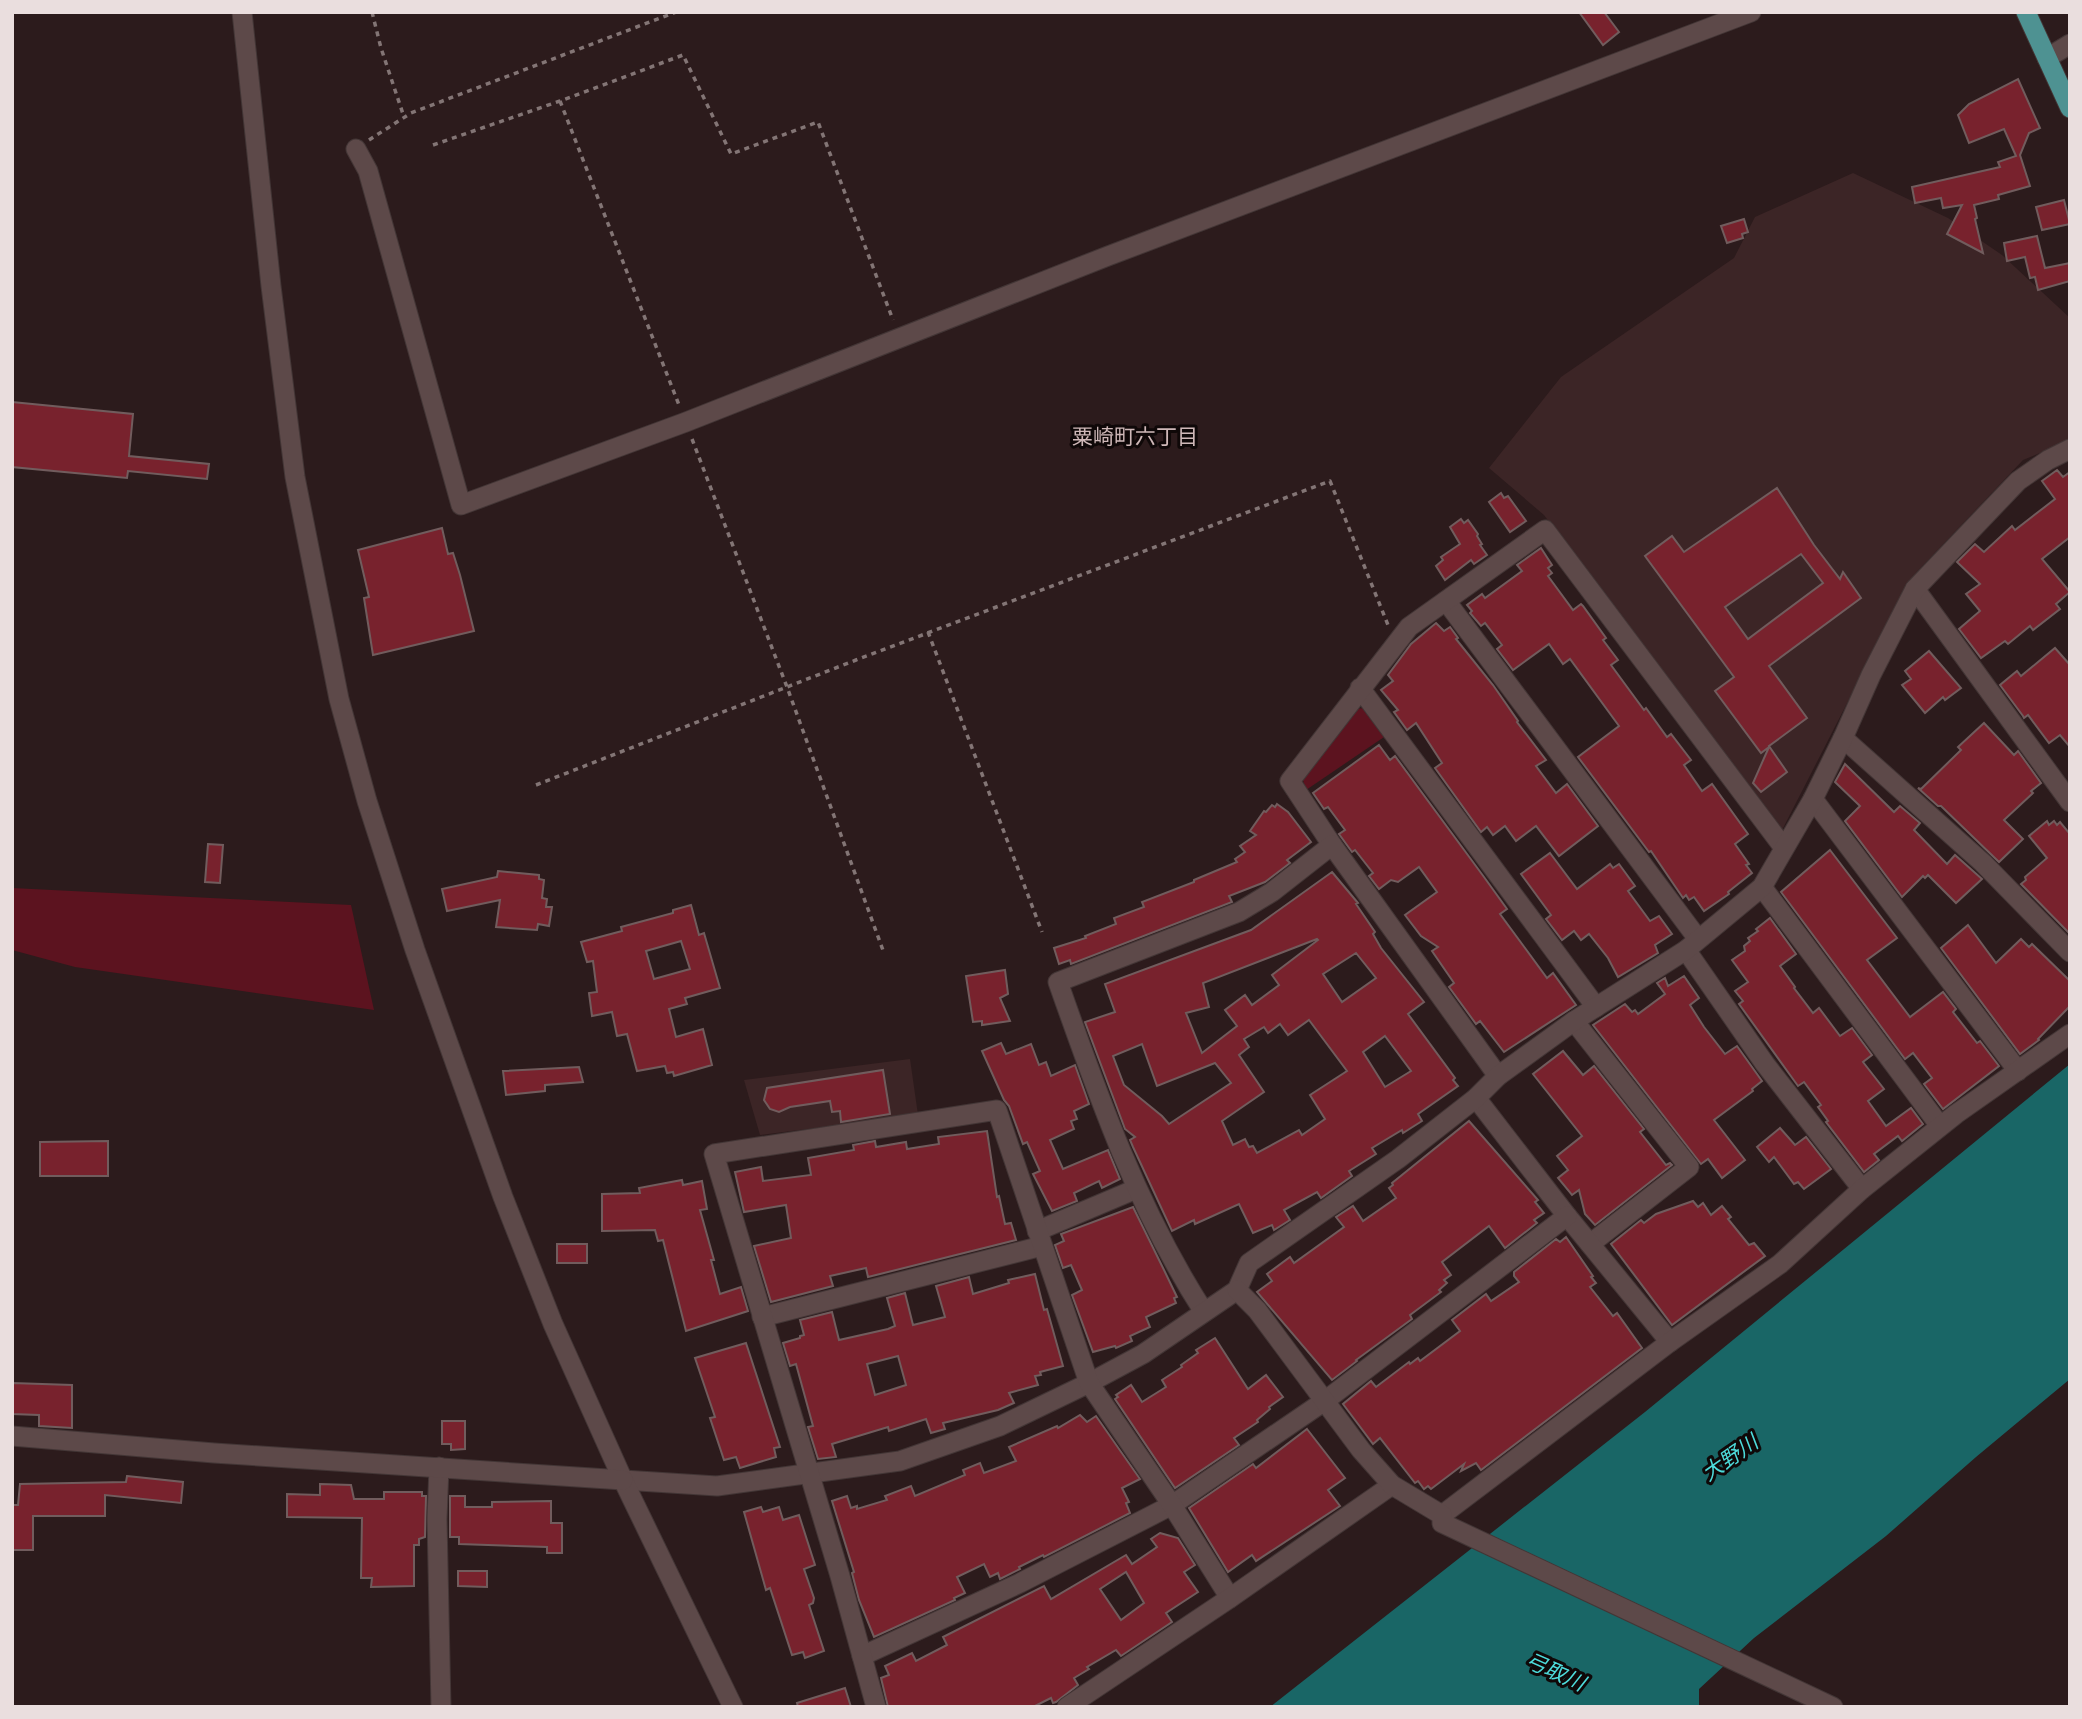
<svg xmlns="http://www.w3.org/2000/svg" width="2082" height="1719" font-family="Signika,'Noto Sans JP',sans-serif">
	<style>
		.built { fill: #3c2526 }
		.green { fill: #5c131f }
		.water { fill: #196666 }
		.building { fill: #78222d; stroke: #715c5d; stroke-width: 2; fill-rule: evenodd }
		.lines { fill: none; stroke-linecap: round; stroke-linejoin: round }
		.minor-casing { stroke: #433636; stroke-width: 21 }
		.tertiary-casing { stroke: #433636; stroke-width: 21 }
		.primary-casing { stroke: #433636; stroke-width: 21 }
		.path { stroke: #837575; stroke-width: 3.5; stroke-dasharray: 5 5; stroke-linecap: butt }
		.minor { stroke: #5d4949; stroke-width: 19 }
		.tertiary { stroke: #5d4949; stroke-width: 19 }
		.primary { stroke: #4e9292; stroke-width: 19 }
		.labels { text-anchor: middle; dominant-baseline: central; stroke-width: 6; stroke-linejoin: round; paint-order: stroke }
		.neighbourhood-label { font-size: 21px; fill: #cfb8b8; stroke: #0f0808 }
		.water-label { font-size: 21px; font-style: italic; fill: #4ddbdb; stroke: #0f0808 }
	</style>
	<rect width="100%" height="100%" fill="#2c1b1c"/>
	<g class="built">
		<path d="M1853,173L1948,218L2002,255L2070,318V441L2023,460L1915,574L1905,590L1780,834L1544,515L1489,468L1561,377L1734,258L1755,217Z"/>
		<path d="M910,1059L918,1115L760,1135L744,1080Z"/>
	</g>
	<g class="green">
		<path d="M1365,708L1387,735L1306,790L1302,777L1355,709Z"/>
		<path d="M12,888L351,905L374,1010L75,967L12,950Z"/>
	</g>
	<path class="water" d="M2070,1064V1379L1976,1457L1886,1536L1754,1638L1699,1689V1707H1270L1645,1412Z"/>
	<g class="building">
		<path d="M1579,12H1604L1619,32L1603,45Z"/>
		<path d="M2018,79L2040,128L2029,133L2020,155L2030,186L1998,195L1999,199L1974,205L1977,218L1975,219L1983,253L1947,234L1962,205L1943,208L1941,198L1915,203L1912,187L2000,167L1998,162L2016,156L2004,129L1969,143L1958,115L1969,104Z"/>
		<path d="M2064,200L2070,224L2042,230L2036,207Z"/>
		<path d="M1744,219L1748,232L1742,234L1743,238L1727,243L1721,226Z"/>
		<path d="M2037,236L2045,268L2070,263V281L2038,290L2035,277L2030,278L2025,257L2007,261L2004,243Z"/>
		<path d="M12,402L133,414L129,456L209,464L207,479L128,471L127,478L12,467Z"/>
		<path d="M2057,470L2063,477L2070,472V537L2042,559L2070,592L2056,604L2060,609L2033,630L2030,626L2008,644L2005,641L1981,658L1959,629L1980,611L1966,594L1980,584L1957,562L1975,544L1984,552L2012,526L2015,530L2055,499L2042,481Z"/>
		<path d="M1777,488L1814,545L1840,579L1843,572L1861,598L1769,666L1807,718L1769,746L1787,772L1761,792L1753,783L1769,747L1761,753L1715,691L1734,677L1645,556L1672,536L1684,552ZM1801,554L1823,583L1748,639L1725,607Z"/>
		<path d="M1501,493L1504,498L1508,496L1526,521L1510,532L1489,502Z"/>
		<path d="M1461,519L1464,523L1468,520L1478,534L1477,536L1482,544L1480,545L1487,555L1474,564L1471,560L1445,580L1436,566L1443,560L1441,557L1460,544L1450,527Z"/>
		<path d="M442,528L448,554L453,553L460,575L474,631L373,655L364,598L369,597L358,550Z"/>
		<path d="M1541,548L1552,565L1548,568L1552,573L1548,576L1573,610L1581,604L1583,606L1606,638L1603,640L1618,660L1611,665L1644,710L1646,708L1667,737L1671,734L1691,760L1684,765L1702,791L1712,784L1748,834L1735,844L1749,864L1746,865L1752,873L1728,892L1729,894L1704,911L1694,897L1689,900L1686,895L1683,898L1651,851L1649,852L1578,757L1619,726L1570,659L1563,664L1549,644L1513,670L1497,649L1502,645L1485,623L1481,626L1470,613L1472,611L1467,605L1482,594L1485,598L1522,571L1517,565Z"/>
		<path d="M1436,623L1444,631L1450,627L1458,638L1456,639L1493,685L1518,721L1517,722L1546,760L1536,766L1556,793L1567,784L1598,826L1559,856L1536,826L1516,841L1505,826L1493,835L1487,827L1481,832L1435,768L1442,763L1416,723L1407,730L1394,712L1398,710L1381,690L1393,681L1388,675L1411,644Z"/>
		<path d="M2055,648L2070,665V747L2060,735L2049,743L2028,715L2024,718L2023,716L2000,685L2017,671L2021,676Z"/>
		<path d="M1929,651L1961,688L1945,700L1943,697L1925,713L1902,685L1911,679L1905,671Z"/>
		<path d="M1984,723L2014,755L2018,751L2041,783L2031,791L2033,793L2004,820L2023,839L1999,862L1941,806H1938L1918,788L1921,789L1961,750L1958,747Z"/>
		<path d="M1379,745L1390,760L1395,756L1484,877L1507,909L1500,914L1547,978L1553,973L1576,1005L1504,1052L1480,1021L1476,1024L1449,987L1454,983L1432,951L1438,947L1421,936L1405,915L1437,892L1419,867L1398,882L1391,880L1379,889L1369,876L1373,873L1355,850L1352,852L1339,834L1345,830L1328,807L1324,809L1313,793Z"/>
		<path d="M1845,764L1894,812L1900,806L1920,823L1914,830L1947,864L1955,855L1982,879L1956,903L1928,875L1925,878L1923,876L1902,897L1845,821L1860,806L1835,782Z"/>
		<path d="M1277,804L1288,812L1311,842L1287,860L1290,863L1265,882L1229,896L1232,902L1071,964L1070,960L1059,964L1054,948L1086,938L1085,936L1116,924L1114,918L1144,907L1142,902L1194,882V880L1237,862L1235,859L1245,852L1240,846L1256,835L1250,831L1264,811L1266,812L1272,805L1275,807Z"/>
		<path d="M2047,821L2049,825L2054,821L2057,825L2060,822L2070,834V934L2021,884L2026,880L2025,877L2047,858L2029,836Z"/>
		<path d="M208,844L223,845L220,883L205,882Z"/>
		<path d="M1830,850L1897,938L1867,960L1910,1017L1943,992L1956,1009L1953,1012L1977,1043L1980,1041L1999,1066L1943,1109L1924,1084L1932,1078L1913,1053L1905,1059L1781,892Z"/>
		<path d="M1550,853L1577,889L1610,864L1613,868L1619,864L1635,886L1628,891L1650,921L1659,916L1672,934L1655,945L1658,953L1618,977L1608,958L1589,934L1581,940L1574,931L1562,940L1546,919L1551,915L1521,874Z"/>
		<path d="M498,871L539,875V879L544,880L542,898L547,899L546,907H552L549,926L538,924L537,930L496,927L500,900L447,911L442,889L497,877Z"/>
		<path d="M1332,872L1358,903L1356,904L1375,932L1373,934L1381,948L1424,1002L1408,1014L1455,1078L1453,1080L1458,1086L1418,1114L1422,1121L1403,1133L1402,1130L1372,1148L1376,1154L1349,1171L1352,1176L1321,1198L1317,1192L1284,1210L1290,1220L1274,1230L1272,1225L1253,1233L1239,1204L1195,1224L1194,1220L1172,1231L1133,1147L1130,1140L1135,1137L1125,1129L1085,1022L1115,1012L1105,984L1251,930ZM1317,939L1318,940L1272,975L1279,985L1252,1005L1245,995L1225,1010L1237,1026L1202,1053L1186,1013L1209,1007L1203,983ZM1356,953L1376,978L1342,1002L1323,974ZM1309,1020L1347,1071L1310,1095L1325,1119L1302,1135L1299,1130L1257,1153L1253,1146L1249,1147L1245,1139L1233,1145L1222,1121L1264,1092L1239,1055L1249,1047L1244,1039L1264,1027L1268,1033L1280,1024L1288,1035ZM1385,1036L1411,1071L1385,1087L1363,1052ZM1142,1044L1157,1086L1215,1063L1231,1083L1169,1124L1162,1116L1124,1085L1113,1056Z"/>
		<path d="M691,905L699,935L704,933L720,988L685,998L687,1004L669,1009L676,1037L703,1029L712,1065L674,1076L673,1072L667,1073L665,1066L637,1071L627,1034L617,1036L612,1012L592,1016L589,993L597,992L593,961L587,962L581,942L622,931L621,927L673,913V910ZM681,941L690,969L654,979L646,951Z"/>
		<path d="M1770,918L1796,954L1780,966L1795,987L1794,988L1813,1013L1819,1008L1840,1036L1852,1028L1872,1055L1863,1062L1884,1089L1868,1101L1886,1126L1911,1108L1923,1124L1902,1141L1898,1136L1874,1154L1879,1160L1864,1172L1826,1122L1828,1121L1818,1107L1821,1105L1804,1082L1798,1086L1739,1004L1743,1001L1735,991L1748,982L1732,960L1745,951L1744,946L1750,941L1748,938L1758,931L1756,929Z"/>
		<path d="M1968,925L1996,963L2021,939L2029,947L2032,944L2070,981V1006L2038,1039L2039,1040L2020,1054L1941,948Z"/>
		<path d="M1005,970L1008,994L1000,998L1010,1021L982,1025V1021L973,1022L966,976Z"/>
		<path d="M1684,976L1699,998L1690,1005L1704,1027L1725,1054L1737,1046L1762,1081L1752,1089L1753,1091L1714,1120L1745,1160L1722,1178L1708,1159L1701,1164L1593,1025L1625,1004L1632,1012L1635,1010L1638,1014L1665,994L1657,983L1665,978L1668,986Z"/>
		<path d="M1001,1043L1006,1054L1031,1044L1039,1065L1046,1062L1051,1076L1075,1065L1089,1104L1074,1111L1077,1119L1071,1121L1074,1129L1050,1140L1063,1169L1108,1150L1120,1179L1102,1188L1099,1181L1074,1193L1077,1201L1052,1211L1033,1174L1040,1171L1027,1142L1023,1144L1009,1106L1004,1100L982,1051Z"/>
		<path d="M1563,1051L1583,1075L1594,1066L1644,1129L1640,1132L1666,1165L1670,1163L1672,1165L1595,1225L1585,1214L1579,1190L1572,1195L1558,1178L1568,1170L1557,1156L1582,1136L1533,1074Z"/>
		<path d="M579,1067L583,1082L545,1085V1091L506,1095L503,1071Z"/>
		<path d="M883,1070L890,1114L841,1122L840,1111L832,1112L830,1101L790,1107L779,1112L770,1109L764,1100L767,1088Z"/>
		<path d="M1469,1121L1538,1200L1535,1202L1544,1213L1534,1220L1537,1223L1505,1248L1489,1226L1442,1262L1451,1275L1444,1280L1447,1283L1439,1290L1441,1292L1410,1315L1412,1319L1356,1360L1357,1361L1332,1380L1257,1292L1272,1281L1267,1274L1290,1257L1294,1263L1344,1227L1336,1217L1353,1206L1363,1221L1396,1198L1389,1188L1393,1185L1392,1183Z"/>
		<path d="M1780,1128L1795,1145L1806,1137L1831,1169L1804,1189L1798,1182L1794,1184L1774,1157L1769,1162L1757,1147Z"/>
		<path d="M987,1131L997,1197L999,1196L1005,1224L1011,1223L1016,1240L868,1277L866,1268L830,1276L833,1286L771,1302L754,1246L791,1238L786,1205L744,1212L735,1172L761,1167L763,1181L811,1175L808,1158L854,1150L853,1145L875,1141L876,1147L906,1142L907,1149L939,1144L938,1137Z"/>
		<path d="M108,1141V1176H40V1142Z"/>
		<path d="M682,1180L683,1185L702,1181L707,1209L700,1210L714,1260H711L720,1294L741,1287L748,1311L686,1331L663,1240L658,1241L655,1230L602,1231V1194L640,1193L639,1188Z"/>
		<path d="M1693,1201L1698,1207L1703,1203L1711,1215L1722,1206L1731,1217L1728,1219L1749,1245L1754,1243L1765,1256L1672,1325L1611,1244L1641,1220L1644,1223L1656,1214Z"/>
		<path d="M1133,1207L1164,1270L1177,1297L1174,1298L1176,1303L1146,1317L1150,1327L1130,1336L1132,1341L1116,1348L1115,1346L1093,1352L1072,1295L1082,1290L1071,1265L1063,1268L1055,1245L1064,1241L1061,1234Z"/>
		<path d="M1566,1237L1593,1276L1591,1277L1596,1283L1590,1287L1613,1316L1617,1313L1642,1348L1481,1470L1476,1463L1461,1471L1464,1464L1431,1489L1428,1486L1424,1489L1418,1481L1415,1483L1380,1438L1373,1444L1343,1404L1371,1381L1376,1387L1409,1362L1410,1364L1418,1358L1420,1361L1460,1331L1452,1320L1486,1294L1491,1301L1519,1282L1514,1276V1272L1556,1239L1560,1242Z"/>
		<rect x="557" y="1244" width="30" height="19"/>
		<path d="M1035,1274L1044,1310L1047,1309L1063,1366L1040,1372L1041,1375L1035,1376L1038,1385L1009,1393L1014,1403L998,1410L943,1423L945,1429L931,1433L926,1419L889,1431L888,1427L832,1444L836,1457L818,1459L808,1427L813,1426L796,1364L790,1366L783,1343L800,1338V1336L804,1335L800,1320L832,1312L839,1340L888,1329L895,1326L887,1298L905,1293L913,1325L945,1317L936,1286L969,1277L973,1294L1009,1283L1008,1280ZM898,1356L906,1385L875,1395L867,1364Z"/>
		<path d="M1215,1338L1248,1389L1266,1375L1283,1397L1269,1407L1270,1409L1257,1420L1258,1422L1234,1438L1239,1445L1175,1488L1115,1399L1118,1397L1116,1395L1131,1385L1142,1402L1166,1387L1162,1380L1182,1367L1181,1365L1198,1353L1196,1350Z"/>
		<path d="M746,1343L780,1447L774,1448L776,1457L740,1468L736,1457L724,1460L710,1418L715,1417L695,1358Z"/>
		<path d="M12,1383L72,1385V1428L39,1426V1415L12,1414Z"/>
		<path d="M1080,1415L1087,1422L1096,1416L1140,1479L1122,1488L1129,1502L1126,1503L1130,1513L1044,1557L1043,1555L1019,1567L1020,1569L1000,1579L998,1573L990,1577L984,1564L957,1577L965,1593L954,1598L955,1600L874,1637L859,1600L852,1573L854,1572L832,1501L847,1496L851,1508L857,1506V1509L887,1500L885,1496L911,1486L915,1496L965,1475L963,1470L980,1463L984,1473L1016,1461L1009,1447L1057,1426L1058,1428Z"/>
		<path d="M442,1421H465V1449L451,1450V1444H442Z"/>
		<path d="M1307,1429L1345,1478L1328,1490L1340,1506L1256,1561L1252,1555L1228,1572L1189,1508L1253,1464L1256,1468Z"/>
		<path d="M127,1476L183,1482L181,1503L105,1495V1516H33V1550H12V1505H18L20,1484L126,1482Z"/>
		<path d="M320,1484L351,1485L354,1499H384V1492H422V1496H426L425,1537L419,1539V1545H414V1586L371,1587L372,1578H361L362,1518L287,1517V1494L320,1495Z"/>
		<path d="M450,1496H465V1507H492V1502L551,1501V1523H562V1553H547V1547L459,1544V1537H450Z"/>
		<path d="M761,1507L763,1512L779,1507L783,1520L799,1515L815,1565L804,1569L814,1598L813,1603L809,1605L824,1651L805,1658L803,1652L792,1655L770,1588L766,1590L744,1512Z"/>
		<path d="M1160,1533L1178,1538L1195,1565L1184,1572L1198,1592L1166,1613L1172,1622L1121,1656L1116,1650L1087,1667L1089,1669L1074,1678L1078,1685L1056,1702L1053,1703L1051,1698L1033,1707H888L881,1678L889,1675L885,1666L912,1653L916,1661L947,1645L943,1637L1044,1586L1051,1599L1126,1555L1132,1564L1157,1547L1151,1539ZM1126,1572L1144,1603L1121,1620L1100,1589Z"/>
		<path d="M458,1571H487V1587L458,1586Z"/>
		<path d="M845,1688L851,1707H798L797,1703Z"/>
	</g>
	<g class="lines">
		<g class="minor-casing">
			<g id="minor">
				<path d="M2047,58L2070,44"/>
				<path d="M356,149L368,171L461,505L686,422L1108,256L1751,12"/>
				<path d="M1915,589L2070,802"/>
				<path d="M1446,601L1698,939"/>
				<path d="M1360,688L1596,1007"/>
				<path d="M1843,738L1983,863L2070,952"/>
				<path d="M1813,799L2018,1071"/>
				<path d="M1332,845L1290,781L1409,627L1545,530L1784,848"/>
				<path d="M1762,887L1940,1126"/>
				<path d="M1686,950L1765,1064L1862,1189"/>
				<path d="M1574,1021L1689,1167L1590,1244"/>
				<path d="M1476,1098L1567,1216L1670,1342"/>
				<path d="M1037,1231L1136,1189"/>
				<path d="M1204,1312C1138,1210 1098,1096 1058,982L1239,912L1272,892L1332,845L1498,1076"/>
				<path d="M762,1317L1042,1246"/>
				<path d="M439,1467L437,1519L441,1707"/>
				<path d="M623,1480L717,1486L900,1461L1000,1426L1089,1383L1143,1354L1237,1290L1249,1263L1398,1159L1476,1098L1498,1076L1574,1021L1686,950L1762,887L1813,799L1843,738L1871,675L1915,589L2018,481L2048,460L2070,449"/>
				<path d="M1442,1515L1670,1342L1780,1264L1862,1189L1956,1114L2070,1034"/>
				<path d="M862,1656L1020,1583L1172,1505L1326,1400L1567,1216"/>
				<path d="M876,1707L840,1576L714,1154L997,1110L1089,1383L1172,1505L1230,1598"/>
				<path d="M1067,1707L1230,1598L1392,1485"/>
			</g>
		</g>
		<g class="tertiary-casing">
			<g id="tertiary">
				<path d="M242,12L271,286L295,477L339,699L367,801L415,950L503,1197L553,1324L623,1480L733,1707"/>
				<path d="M1237,1290L1257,1310L1361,1450L1392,1485L1442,1515V1523L1833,1707"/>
				<path d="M12,1436L214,1453L623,1480"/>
			</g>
		</g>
		<g class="primary-casing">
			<path id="primary" d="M2026,12L2070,108"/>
		</g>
		<g class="path">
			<path d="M372,12L381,48L404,117"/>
			<path d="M560,101L679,405"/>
			<path d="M369,140L411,113L676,12"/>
			<path d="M433,145L560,101L683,55L731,154L818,122L893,320"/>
			<path d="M692,439L787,687L884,953"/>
			<path d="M928,632L1042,932"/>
			<path d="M536,785L856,660L1330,481L1388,625"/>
		</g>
		<use href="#minor" class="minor"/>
		<use href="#tertiary" class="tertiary"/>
		<use href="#primary" class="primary"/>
	</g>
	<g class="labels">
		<g class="neighbourhood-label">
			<text x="1135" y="437">粟崎町六丁目</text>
		</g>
		<g class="water-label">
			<text transform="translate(1730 1458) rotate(-35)">大野川</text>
			<text transform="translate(1555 1672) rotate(24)">弓取川</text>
		</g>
	</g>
	<rect width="2082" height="1719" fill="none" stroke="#eadede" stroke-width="28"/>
</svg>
